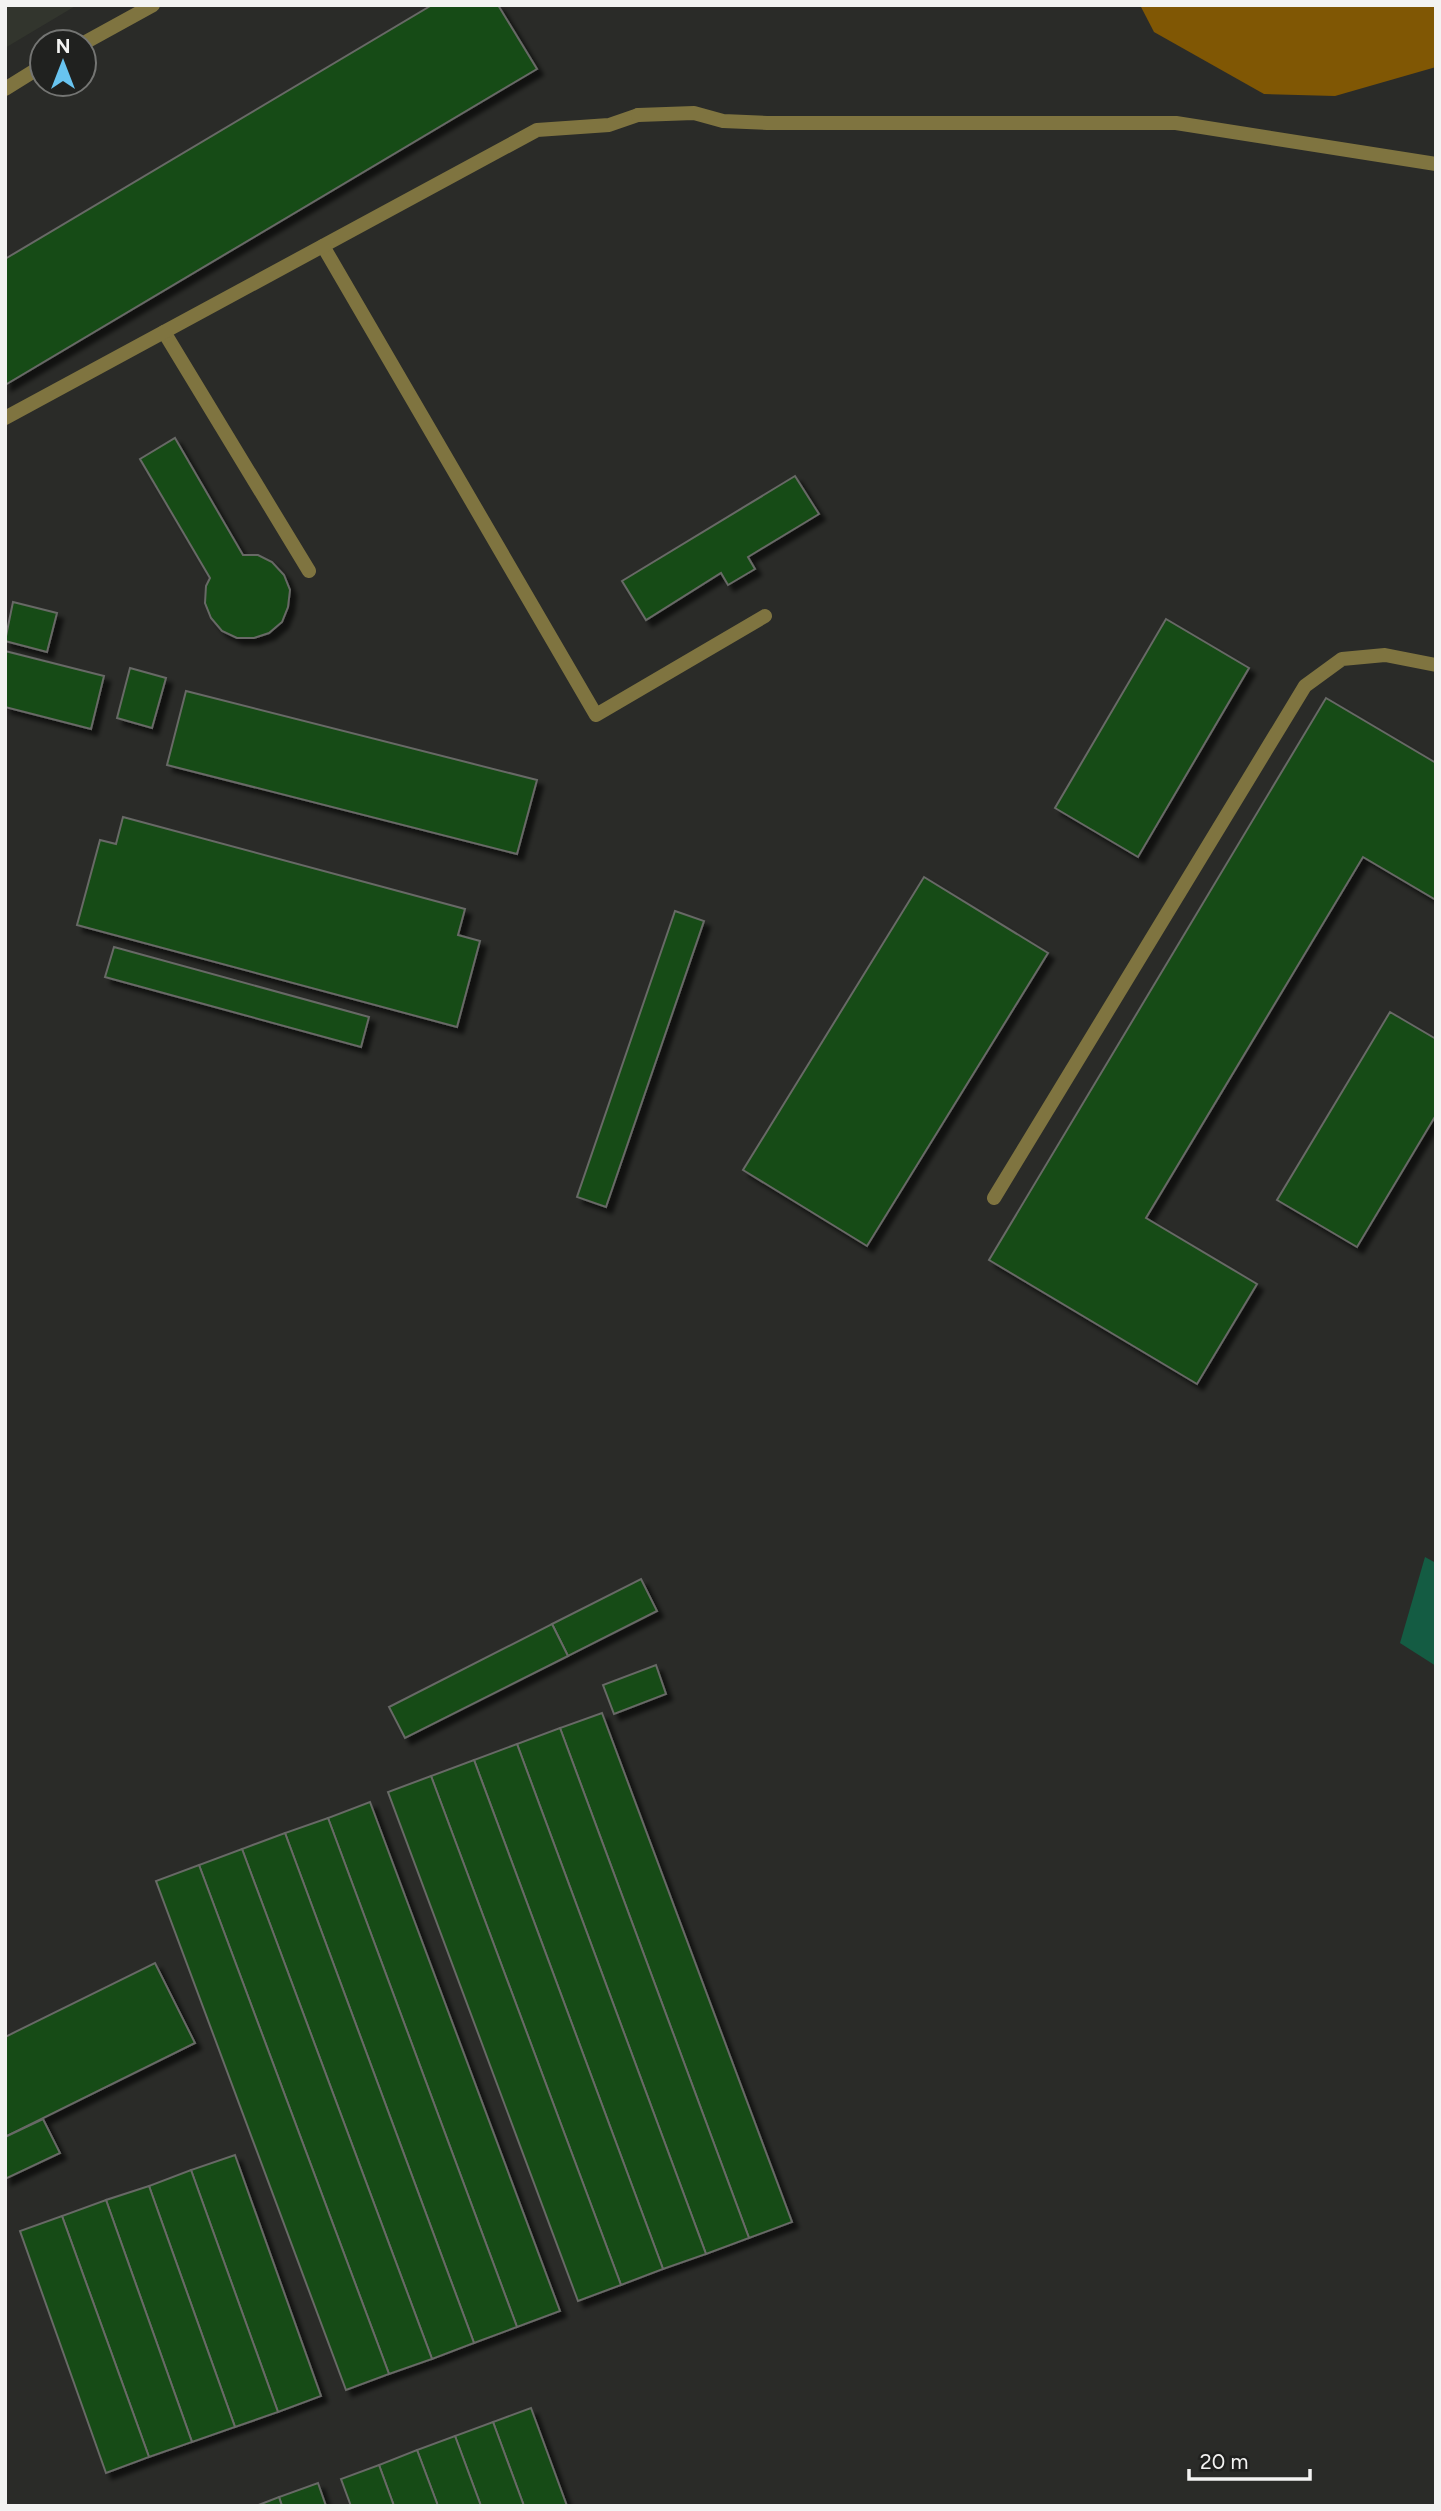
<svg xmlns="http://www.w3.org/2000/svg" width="1441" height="2511" font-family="Figtree,sans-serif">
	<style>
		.built { fill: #32352d }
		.forest { fill: #805704 }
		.water { fill: #145c43 }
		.building { fill: #174b15; stroke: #676966; stroke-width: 2; filter: url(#shadow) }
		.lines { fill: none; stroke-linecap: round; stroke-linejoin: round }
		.lane { stroke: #7f7440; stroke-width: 14 }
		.street { stroke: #7f7440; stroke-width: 14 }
	</style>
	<defs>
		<filter id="shadow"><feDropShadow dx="6" dy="6" stdDeviation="2" flood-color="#0009"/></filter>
	</defs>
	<rect width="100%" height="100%" fill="#2a2b28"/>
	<path class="built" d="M5,5H77L5,48Z"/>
	<path class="forest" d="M1140,5H1436V67L1335,96L1264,94L1154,32Z"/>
	<path class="water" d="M1425,1557L1436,1563V1666L1400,1643Z"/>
	<g class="building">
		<path d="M432,5H498L537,69L5,385V259Z"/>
		<path d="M175,438L243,555H258L272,562L284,575L290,590L288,607L282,622L269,633L254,638H237L222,631L211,618L205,603L206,586L210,578L140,459Z"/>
		<path d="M795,476L819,514L748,557L755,569L728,585L721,573L646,620L622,581Z"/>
		<path d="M13,602L57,613L47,652L5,641Z"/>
		<path d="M1166,619L1249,668L1138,857L1055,808Z"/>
		<path d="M5,651L104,676L91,729L5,707Z"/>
		<path d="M130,668L166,678L152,728L117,718Z"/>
		<path d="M186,691L537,780L517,854L167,765Z"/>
		<path d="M1326,698L1436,763V900L1363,857L1146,1218L1257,1284L1197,1384L989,1260Z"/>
		<path d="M123,817L465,909L458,935L480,941L457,1027L77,925L100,840L116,844Z"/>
		<path d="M924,877L1048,953L867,1246L743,1170Z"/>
		<path d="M675,911L704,921L606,1207L577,1197Z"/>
		<path d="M114,947L369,1017L361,1047L105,977Z"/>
		<path d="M1390,1012L1436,1039V1115L1357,1247L1277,1200Z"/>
		<path d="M641,1579L657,1611L568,1656L552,1624Z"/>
		<path d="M552,1624L568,1656L405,1738L389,1707Z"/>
		<path d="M656,1665L666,1694L614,1714L603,1685Z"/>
		<path d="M602,1713L792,2222L749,2238L560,1728Z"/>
		<path d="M560,1728L749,2238L706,2254L517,1744Z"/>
		<path d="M517,1744L706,2254L663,2269L474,1760Z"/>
		<path d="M474,1760L663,2269L621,2285L431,1776Z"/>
		<path d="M431,1776L621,2285L578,2301L388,1792Z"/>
		<path d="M370,1802L560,2311L517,2327L328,1818Z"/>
		<path d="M328,1818L517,2327L474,2343L285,1833Z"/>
		<path d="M285,1833L474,2343L432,2359L242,1849Z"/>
		<path d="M242,1849L432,2359L389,2374L199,1865Z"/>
		<path d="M199,1865L389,2374L346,2390L156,1881Z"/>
		<path d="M155,1963L195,2043L5,2137V2037Z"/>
		<path d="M43,2119L60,2153L5,2179V2137Z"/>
		<path d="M235,2155L321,2396L278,2412L191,2170Z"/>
		<path d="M191,2170L278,2412L235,2427L149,2186Z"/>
		<path d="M149,2186L235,2427L192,2442L106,2200Z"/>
		<path d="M106,2200L192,2442L149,2457L62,2216Z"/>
		<path d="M62,2216L149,2457L106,2473L20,2231Z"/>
		<path d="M531,2408L567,2506H524L493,2422Z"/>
		<path d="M493,2422L524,2506H481L455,2436Z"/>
		<path d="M455,2436L481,2506H438L417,2450Z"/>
		<path d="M417,2450L438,2506H394L379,2465Z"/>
		<path d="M379,2465L394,2506H351L341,2479Z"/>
		<path d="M318,2483L326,2506H282L279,2497Z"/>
		<path d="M279,2497L282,2506H256Z"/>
	</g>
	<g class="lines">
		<g class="lane">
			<path d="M323,246L596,715L765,616"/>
			<path d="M164,332L309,571"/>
			<path d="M5,418L537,130L609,125L638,115"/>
			<path d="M994,1198L1305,686L1342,659L1385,655L1436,665"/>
		</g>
		<g class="street">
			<path d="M84,43L153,5"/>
			<path d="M5,89L42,66"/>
			<path d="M638,115L694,113L723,121L767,123H1176L1436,164"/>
		</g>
	</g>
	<rect width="1441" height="2511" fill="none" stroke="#f3f3f2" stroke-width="14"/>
	<g transform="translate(63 63)"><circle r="33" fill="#20211f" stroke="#747573" stroke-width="2"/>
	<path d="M0-5L12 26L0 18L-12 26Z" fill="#68c4f0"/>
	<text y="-10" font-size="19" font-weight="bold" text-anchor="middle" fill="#f3f3f2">N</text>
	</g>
	<path d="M1189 2469v10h121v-10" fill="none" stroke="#f3f3f2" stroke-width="3.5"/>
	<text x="1200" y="2469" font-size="21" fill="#f3f3f2" stroke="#20211f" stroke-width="5" paint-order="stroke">20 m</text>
</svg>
